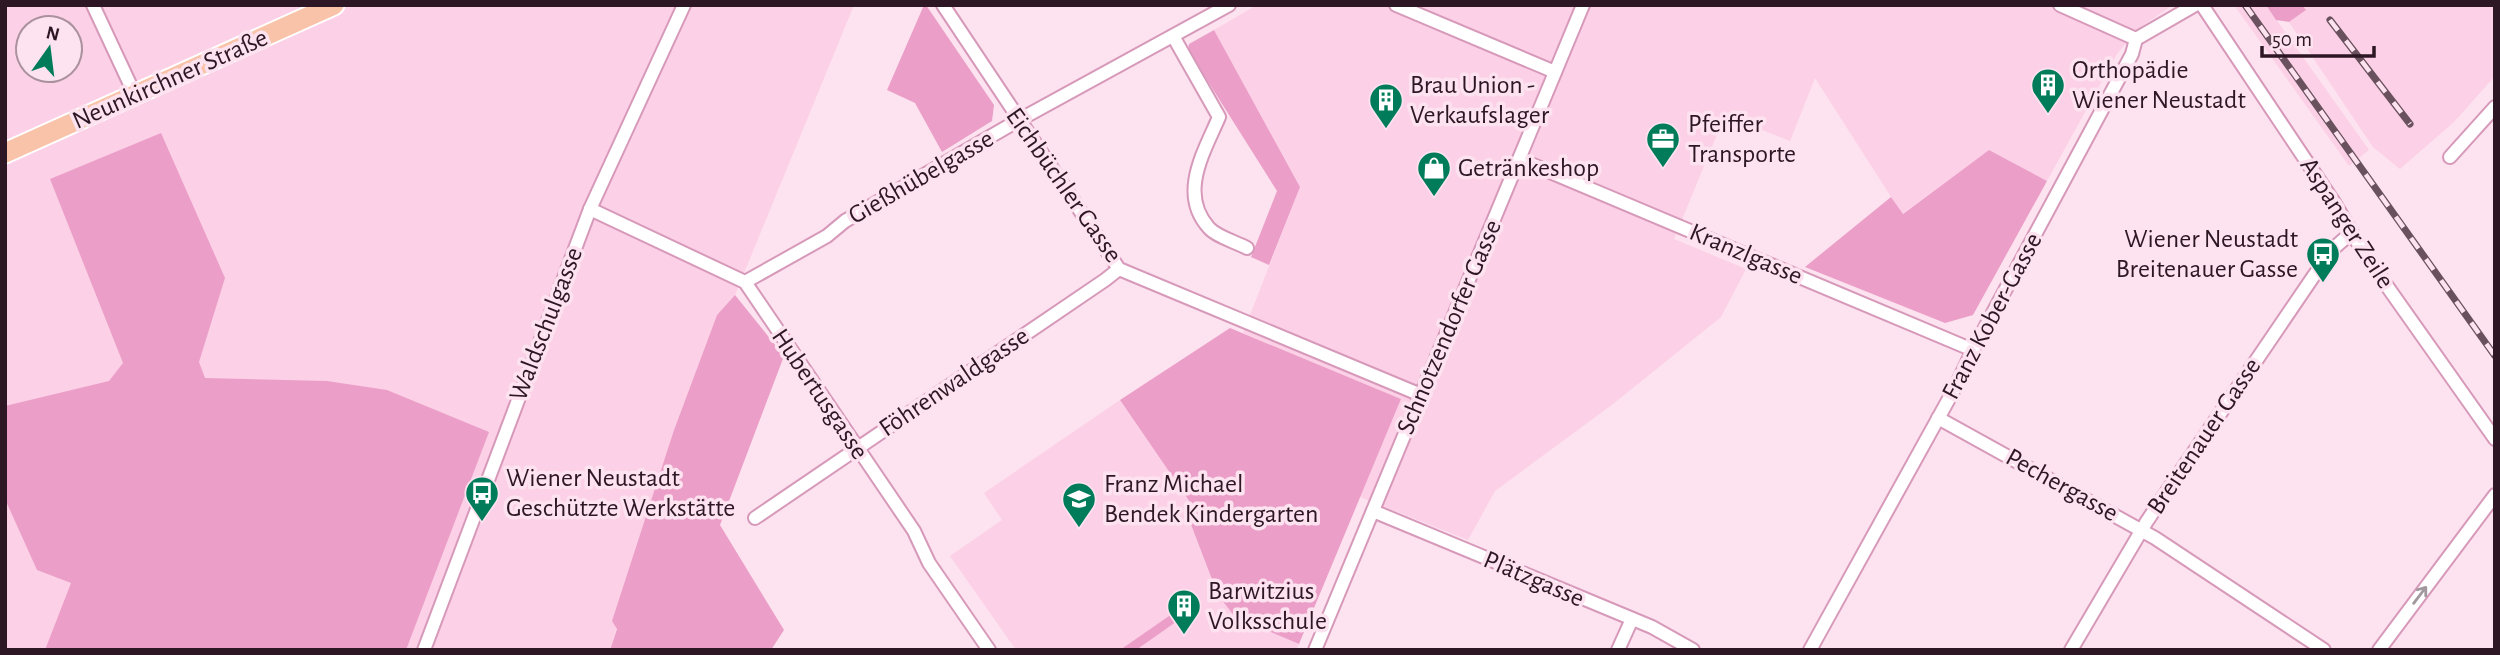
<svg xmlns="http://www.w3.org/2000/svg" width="2500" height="655" font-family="'Alegreya Sans',sans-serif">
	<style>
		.built { fill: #fcd0e6; fill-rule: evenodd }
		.green { fill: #eb9fc8 }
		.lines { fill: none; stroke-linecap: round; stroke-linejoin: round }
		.minor-casing { stroke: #d799ba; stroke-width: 16 }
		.primary-casing { stroke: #fff; stroke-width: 23 }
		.minor { stroke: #fff; stroke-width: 12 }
		.primary { stroke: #f9c3a9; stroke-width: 19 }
		.rail-casing { stroke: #69515e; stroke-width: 7 }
		.rail { stroke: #fde2ef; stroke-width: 4.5; stroke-dasharray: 13; stroke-linecap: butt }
		.oneway { stroke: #a1979c }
		.labels { text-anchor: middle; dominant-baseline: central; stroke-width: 7; stroke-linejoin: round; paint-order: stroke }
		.poi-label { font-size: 26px; fill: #2e1724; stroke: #fde2ef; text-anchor: start }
		.street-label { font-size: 26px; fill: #2e1724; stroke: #fde2ef }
	</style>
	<rect width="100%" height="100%" fill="#fde2ef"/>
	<g class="built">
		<path d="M5,5H854L735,295L717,315L674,430L610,650H5ZM28,28H70V70H28Z"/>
		<path d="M1257,5H2173L2139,28L2117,54L2047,181L1989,150L1902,214L1815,78L1790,141L1725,115L1674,239L1746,269L1721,317L1613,404L1495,491L1468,540L1360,497L1401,399L1243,333L1300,187L1214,30Z"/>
		<path d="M2234,5H2266L2369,150L2349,166Z"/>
		<path d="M2302,5H2495V76L2454,122L2400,169L2373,147L2289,22L2306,10Z"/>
		<path d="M1120,400L1196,512L1188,518L1218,595L1235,617L1299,644L1296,650H1016L950,556L1002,520L984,493Z"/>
	</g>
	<g class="green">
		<path d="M924,5H926L994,105L992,121L942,152L915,103L887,90Z"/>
		<path d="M2266,5H2302L2306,10L2289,22L2276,20Z"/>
		<path d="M1214,30L1300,187L1269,265L1251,257L1277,191L1188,50L1189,44Z"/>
		<path d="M161,133L225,278L199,362L205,378L327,381L387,390L489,432L406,650H45L71,583L37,570L5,499V406L109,381L123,363L50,179Z"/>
		<path d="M1989,150L2047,181L1973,315L1945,323L1805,267L1891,197L1903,214Z"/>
		<path d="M735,295L784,356L720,525L784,630L771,650H610L617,629L612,621L674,430L717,315Z"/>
		<path d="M1230,328L1401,399L1299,644L1235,617L1218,595L1188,517L1196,511L1120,400Z"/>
		<path d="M1195,598L1200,605L1136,650H1120Z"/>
	</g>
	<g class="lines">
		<g class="minor-casing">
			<g id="minor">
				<path d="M93,5L135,95"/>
				<path d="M943,5L1119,269L1421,395"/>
				<path d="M1396,5L1555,72"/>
				<path d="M2060,5L2136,39"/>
				<path d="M2202,5L2335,204L2365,255L2495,439"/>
				<path d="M1173,36L1219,117C1204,152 1178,194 1209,228C1217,237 1236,242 1247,248"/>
				<path d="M2450,157L2495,107"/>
				<path d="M1519,159L1973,350"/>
				<path d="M590,209L745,282L914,531L929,563L989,650"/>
				<path d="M745,282L827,236L845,221L1019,120L1229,5"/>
				<path d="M1938,418L2155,538L2324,650"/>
				<path d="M1373,511L1652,627L1693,650"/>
				<path d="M755,518L1105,280L1119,269"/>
				<path d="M424,650L590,209L684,5"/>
				<path d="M1315,650L1583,5"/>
				<path d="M1618,650L1632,619"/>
				<path d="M1810,650L1956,386L1973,350L2132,54L2136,39L2195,5"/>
				<path d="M2071,650L2147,521L2313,277L2334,248L2351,233"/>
				<path d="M2379,650L2495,495"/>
			</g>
		</g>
		<g class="primary-casing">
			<path id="primary" d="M5,153L334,5"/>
		</g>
		<use href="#minor" class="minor"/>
		<use href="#primary" class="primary"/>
		<g class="rail-casing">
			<g id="rail">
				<path d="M2245,5L2495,356"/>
				<path d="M2330,20L2410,124"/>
			</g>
		</g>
		<use href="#rail" class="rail"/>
	</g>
	<defs><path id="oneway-shaft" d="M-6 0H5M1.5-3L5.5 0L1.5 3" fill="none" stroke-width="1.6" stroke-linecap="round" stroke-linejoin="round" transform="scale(1.75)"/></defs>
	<use class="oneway" href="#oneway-shaft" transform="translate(2420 595) rotate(-53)"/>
	<defs>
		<g id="building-pin" transform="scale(1.75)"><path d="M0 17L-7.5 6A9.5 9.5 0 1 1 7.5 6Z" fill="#007c5b" stroke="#fde2ef"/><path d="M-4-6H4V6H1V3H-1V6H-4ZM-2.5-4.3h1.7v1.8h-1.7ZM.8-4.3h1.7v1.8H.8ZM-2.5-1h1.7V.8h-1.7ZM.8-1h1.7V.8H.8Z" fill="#fff"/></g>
		<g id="office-pin" transform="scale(1.75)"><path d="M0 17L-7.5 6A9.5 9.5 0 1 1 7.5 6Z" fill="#007c5b" stroke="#fde2ef"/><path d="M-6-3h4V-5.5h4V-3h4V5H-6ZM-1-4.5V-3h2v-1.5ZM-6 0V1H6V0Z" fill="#fff"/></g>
		<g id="shop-pin" transform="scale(1.75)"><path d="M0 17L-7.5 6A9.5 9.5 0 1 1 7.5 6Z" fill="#007c5b" stroke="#fde2ef"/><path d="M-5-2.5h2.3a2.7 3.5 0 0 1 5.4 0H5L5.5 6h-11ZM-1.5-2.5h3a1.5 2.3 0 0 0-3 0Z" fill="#fff"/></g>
		<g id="bus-pin" transform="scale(1.75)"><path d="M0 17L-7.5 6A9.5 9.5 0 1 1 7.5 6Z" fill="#007c5b" stroke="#fde2ef"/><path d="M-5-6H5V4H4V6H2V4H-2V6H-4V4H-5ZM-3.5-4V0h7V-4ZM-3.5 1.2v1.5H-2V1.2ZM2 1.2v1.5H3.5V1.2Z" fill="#fff"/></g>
		<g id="school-pin" transform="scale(1.75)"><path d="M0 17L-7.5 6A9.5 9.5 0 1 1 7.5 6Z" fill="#007c5b" stroke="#fde2ef"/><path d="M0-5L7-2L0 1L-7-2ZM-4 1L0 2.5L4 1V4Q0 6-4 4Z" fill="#fff"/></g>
	</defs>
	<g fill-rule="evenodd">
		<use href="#building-pin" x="2048" y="85"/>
		<use href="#building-pin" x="1386" y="100"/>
		<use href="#office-pin" x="1663" y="139"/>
		<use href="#shop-pin" x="1434" y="168"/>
		<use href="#bus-pin" x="2323" y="254"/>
		<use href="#bus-pin" x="482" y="493"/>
		<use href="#school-pin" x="1079" y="499"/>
		<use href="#building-pin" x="1184" y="606"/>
	</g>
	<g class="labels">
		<g class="poi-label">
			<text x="2072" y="70">Orthopädie<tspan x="2072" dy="30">Wiener Neustadt</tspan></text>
			<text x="1410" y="85">Brau Union -<tspan x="1410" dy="30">Verkaufslager</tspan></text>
			<text x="1688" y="124">Pfeiffer<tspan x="1688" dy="30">Transporte</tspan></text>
			<text x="1458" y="168">Getränkeshop</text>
			<text x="2298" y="239" text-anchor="end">Wiener Neustadt<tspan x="2298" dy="30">Breitenauer Gasse</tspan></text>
			<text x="506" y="478">Wiener Neustadt<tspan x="506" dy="30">Geschützte Werkstätte</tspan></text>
			<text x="1104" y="484">Franz Michael<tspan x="1104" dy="30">Bendek Kindergarten</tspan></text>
			<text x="1208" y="591">Barwitzius<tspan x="1208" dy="30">Volksschule</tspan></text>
		</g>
		<g class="street-label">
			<text transform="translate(170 79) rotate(-24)">Neunkirchner Straße</text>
			<text transform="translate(921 177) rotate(-30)">Gießhübelgasse</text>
			<text transform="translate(1064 185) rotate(55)">Eichbüchler Gasse</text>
			<text transform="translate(2347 223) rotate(57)">Aspanger Zeile</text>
			<text transform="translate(1746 254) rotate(23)">Kranzlgasse</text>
			<text transform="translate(1992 316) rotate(-62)">Franz Kober-Gasse</text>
			<text transform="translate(546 324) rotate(-69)">Waldschulgasse</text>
			<text transform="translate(1449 327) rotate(-67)">Schnotzendorfer Gasse</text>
			<text transform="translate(954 382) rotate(-34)">Föhrenwaldgasse</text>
			<text transform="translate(820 394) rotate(56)">Hubertusgasse</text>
			<text transform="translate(2204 436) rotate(-56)">Breitenauer Gasse</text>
			<text transform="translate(2062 485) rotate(29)">Pechergasse</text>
			<text transform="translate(1534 579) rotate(23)">Plätzgasse</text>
		</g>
	</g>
	<rect width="2500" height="655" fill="none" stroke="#2e1724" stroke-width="14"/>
	<g transform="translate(49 49) rotate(14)"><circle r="33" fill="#fde2ef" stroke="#aa919e" stroke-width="2"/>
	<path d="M0-5L12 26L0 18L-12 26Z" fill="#007c5b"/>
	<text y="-10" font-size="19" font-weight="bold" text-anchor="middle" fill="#2e1724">N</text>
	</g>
	<path d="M2262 46v10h112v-10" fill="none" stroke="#2e1724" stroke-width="3.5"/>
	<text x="2272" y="46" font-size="21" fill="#2e1724" stroke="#fde2ef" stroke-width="5" paint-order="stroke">50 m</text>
</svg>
